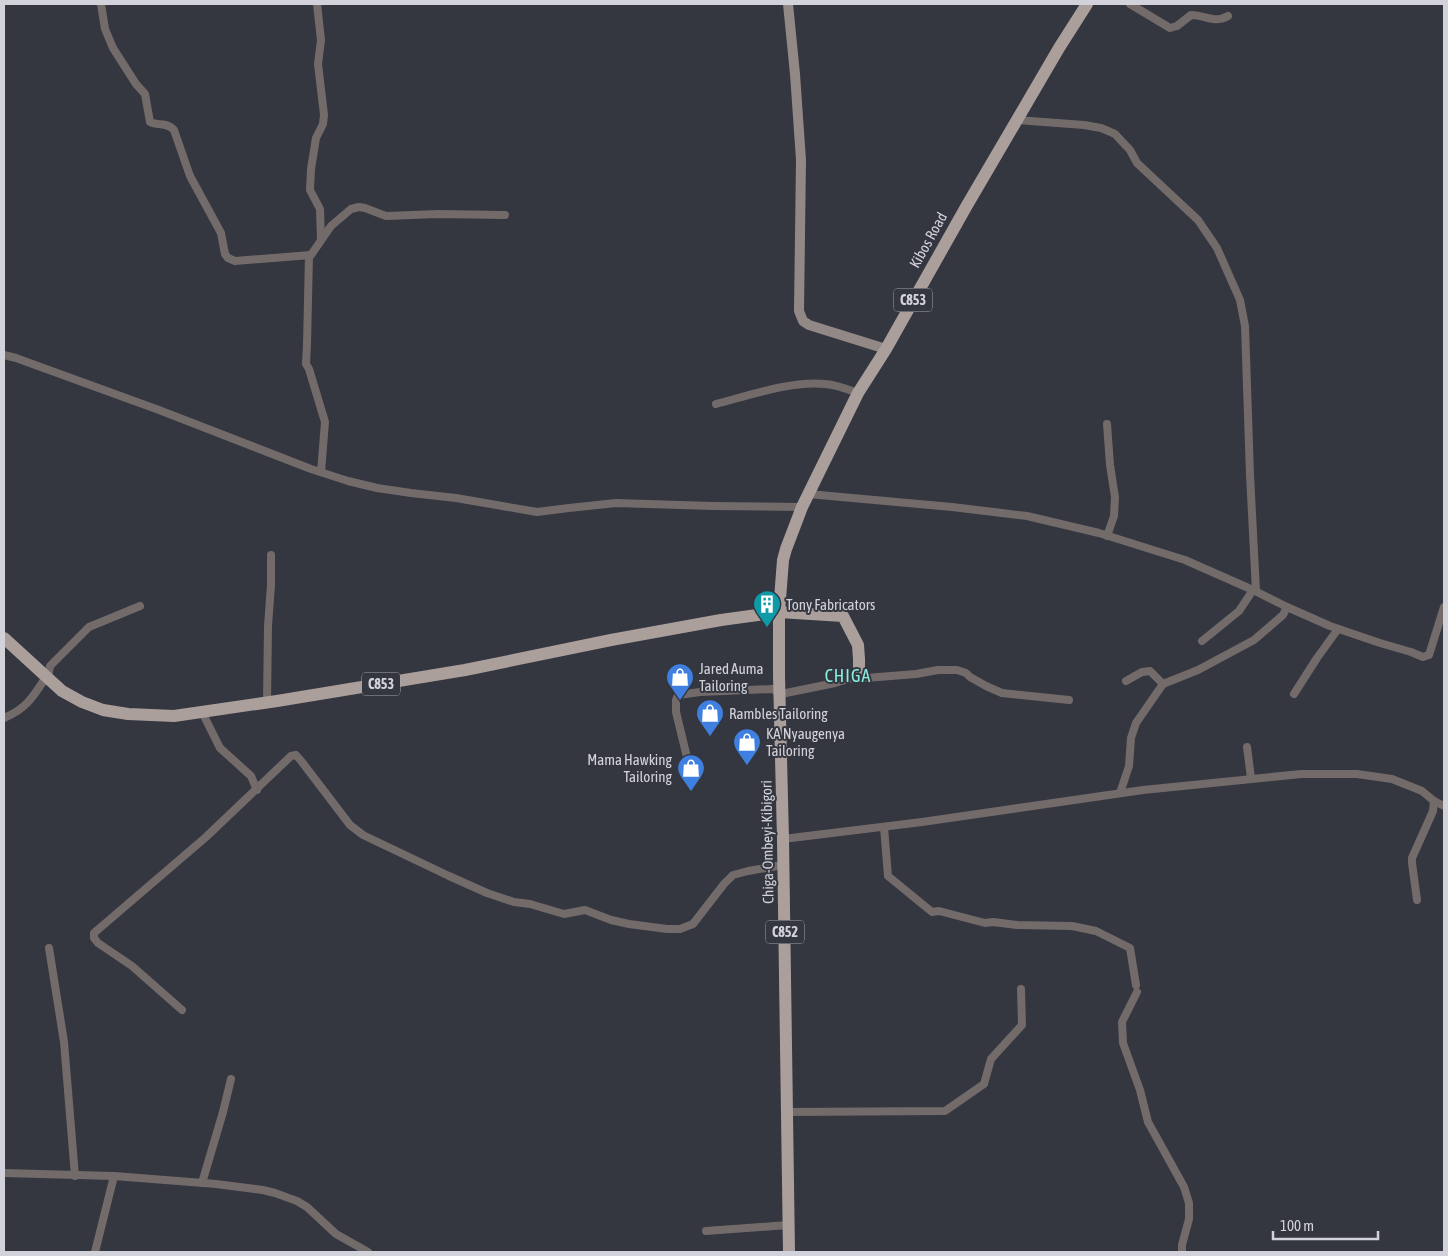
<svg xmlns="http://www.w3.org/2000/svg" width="1448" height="1256" font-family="'Asap Condensed',sans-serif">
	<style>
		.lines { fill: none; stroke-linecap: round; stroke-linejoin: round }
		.street { stroke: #726b6a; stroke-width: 8 }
		.secondary { stroke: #928886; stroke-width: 10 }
		.primary { stroke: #ab9f9c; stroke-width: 12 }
		.labels { text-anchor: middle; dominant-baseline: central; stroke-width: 4; stroke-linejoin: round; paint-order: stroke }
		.shield { fill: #343640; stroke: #a3a4ac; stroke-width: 1 }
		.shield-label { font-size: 14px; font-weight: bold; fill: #d2d3da }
		.street-label { font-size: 15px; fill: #d2d3da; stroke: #343640 }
		.poi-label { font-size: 15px; fill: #d2d3da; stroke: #343640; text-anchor: start }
		.quarter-label { font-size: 18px; letter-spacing: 1px; fill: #88efe0; stroke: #343640 }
	</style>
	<rect width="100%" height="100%" fill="#343640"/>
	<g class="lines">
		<g class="street">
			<path d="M101,4L105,29L113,48L136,84L145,94L150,122C158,126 168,122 174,130L190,176L221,233L225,254L228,258L235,261L311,255L331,226L351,209L359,207L365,208L386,216L438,214L505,215"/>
			<path d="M317,4L321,40L318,64L324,115L323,124L316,138L311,169L310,190L320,209L321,240"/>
			<path d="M1130,4L1170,28L1177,26L1191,15C1206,15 1214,24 1228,16"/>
			<path d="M1017,120L1084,125L1101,128L1115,134L1130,150L1137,163L1198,220L1217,248L1240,300L1245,326L1250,475L1256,591"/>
			<path d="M309,255L307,344L306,364L309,369L325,422L321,472"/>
			<path d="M4,355L16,358L159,410L311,469L348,481L377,488L411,493L456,498L537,512L569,508L616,503L713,506L802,507"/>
			<path d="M716,404C747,396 793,380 825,384C837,385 847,389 858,393"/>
			<path d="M808,494L952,507L1027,516L1099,533L1185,560L1253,590L1287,607L1330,626L1380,643L1411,652L1423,657L1429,655L1444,607"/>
			<path d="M1107,536L1114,516L1115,497L1110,465L1107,424"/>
			<path d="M1202,641L1239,611L1253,590"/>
			<path d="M1126,681L1142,672L1150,671L1163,684"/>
			<path d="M1294,694L1317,658L1338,629"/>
			<path d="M267,703L268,626L271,585V555"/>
			<path d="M202,712L220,748L251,776L257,790"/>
			<path d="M4,718C26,709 33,697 46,677H48L50,666L89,627L140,606"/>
			<path d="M1247,747L1251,778"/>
			<path d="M693,782L676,712V700L678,695L700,692L773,689L781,694L835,683L859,676L866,678L916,674L938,670H957L966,673L970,677L986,686L1002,693L1069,700"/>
			<path d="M1120,793L1129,766L1131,738L1136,723L1163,684L1198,670L1254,640L1283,615L1287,607"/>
			<path d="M884,827L888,876L932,912L939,911L985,923L993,922L1017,925L1072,926L1096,931L1130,948L1136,985"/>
			<path d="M783,839L922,822L1143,790L1301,774H1357L1392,779L1422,791L1434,801L1444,806"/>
			<path d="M1417,900L1412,863V858L1433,811L1434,801"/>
			<path d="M49,948L64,1042L75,1176"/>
			<path d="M1137,992L1122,1022L1123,1043L1140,1090L1148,1122L1184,1187L1189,1203V1219L1182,1245V1252"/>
			<path d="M182,1010L132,966L98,943L94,938V933L206,837L291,756L296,755L302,762L350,825L363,835L449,876L487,893L514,902L530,904L564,914L585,910L611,920L629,924L667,929H680L693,924L724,884L733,875L748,871L783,865"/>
			<path d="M787,1112L945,1111L984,1084L991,1059L1022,1025L1021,989"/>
			<path d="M4,1173L114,1176L216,1184L263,1190L275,1193L297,1201L307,1207L336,1234L368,1252"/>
			<path d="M202,1183L223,1112L231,1079"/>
			<path d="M706,1231L788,1225"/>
			<path d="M95,1252L114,1176"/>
		</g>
		<path class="secondary" d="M788,4L795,74L801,160L799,311L803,321L809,325L886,349"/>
		<g class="primary">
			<path d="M4,638L62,691L82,702L103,710L128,714L174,716L277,701L465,670L611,640L721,620L779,612L843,616L858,645L859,659V676"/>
			<path d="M789,1252L783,839L779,676V612L783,560L786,549L802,507L858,393L886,349L966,207L1059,48L1087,4"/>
		</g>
	</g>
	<defs>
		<g id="building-pin" transform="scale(1.4375)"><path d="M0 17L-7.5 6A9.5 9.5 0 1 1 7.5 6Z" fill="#0f9aa8" stroke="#343640"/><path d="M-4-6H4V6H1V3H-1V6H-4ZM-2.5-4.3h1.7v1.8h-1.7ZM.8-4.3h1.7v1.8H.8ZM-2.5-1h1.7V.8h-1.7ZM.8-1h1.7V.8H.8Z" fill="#fff"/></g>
		<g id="shop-pin" transform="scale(1.4375)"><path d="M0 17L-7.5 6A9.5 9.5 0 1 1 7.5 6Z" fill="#3f7fe0" stroke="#343640"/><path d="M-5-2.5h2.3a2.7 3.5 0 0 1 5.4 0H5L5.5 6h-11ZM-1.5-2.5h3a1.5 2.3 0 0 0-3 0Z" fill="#fff"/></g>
	</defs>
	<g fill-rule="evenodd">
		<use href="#building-pin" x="767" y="604"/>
		<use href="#shop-pin" x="680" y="677"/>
		<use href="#shop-pin" x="710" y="713"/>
		<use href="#shop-pin" x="747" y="742"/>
		<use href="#shop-pin" x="691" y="768"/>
	</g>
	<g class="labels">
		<g class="shield">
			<rect x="894" y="288.5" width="38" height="23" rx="4"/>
			<rect x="362" y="672.5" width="38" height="23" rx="4"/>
			<rect x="766" y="920.5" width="38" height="23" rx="4"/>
		</g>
		<g class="shield-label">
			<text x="913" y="300">C853</text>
			<text x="381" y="684">C853</text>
			<text x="785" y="932">C852</text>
		</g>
		<g class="street-label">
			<text transform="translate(928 240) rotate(-61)">Kibos Road</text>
			<text transform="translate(767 842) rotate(-91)">Chiga-Ombeyi-Kibigori</text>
		</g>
		<g class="poi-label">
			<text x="786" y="604">Tony Fabricators</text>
			<text x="699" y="668">Jared Auma<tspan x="699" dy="17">Tailoring</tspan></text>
			<text x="729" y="713">Rambles Tailoring</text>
			<text x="766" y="733">KA Nyaugenya<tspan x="766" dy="17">Tailoring</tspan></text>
			<text x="672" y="759" text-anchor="end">Mama Hawking<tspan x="672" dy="17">Tailoring</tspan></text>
		</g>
		<g class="quarter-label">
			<text x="848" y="675">CHIGA</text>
		</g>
	</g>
	<rect width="1448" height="1256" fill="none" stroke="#d2d3da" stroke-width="10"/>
	<path d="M1273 1231v8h105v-8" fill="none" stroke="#d2d3da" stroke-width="2.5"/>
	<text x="1280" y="1231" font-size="15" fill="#d2d3da" stroke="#343640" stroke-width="4" paint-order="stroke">100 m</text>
</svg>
